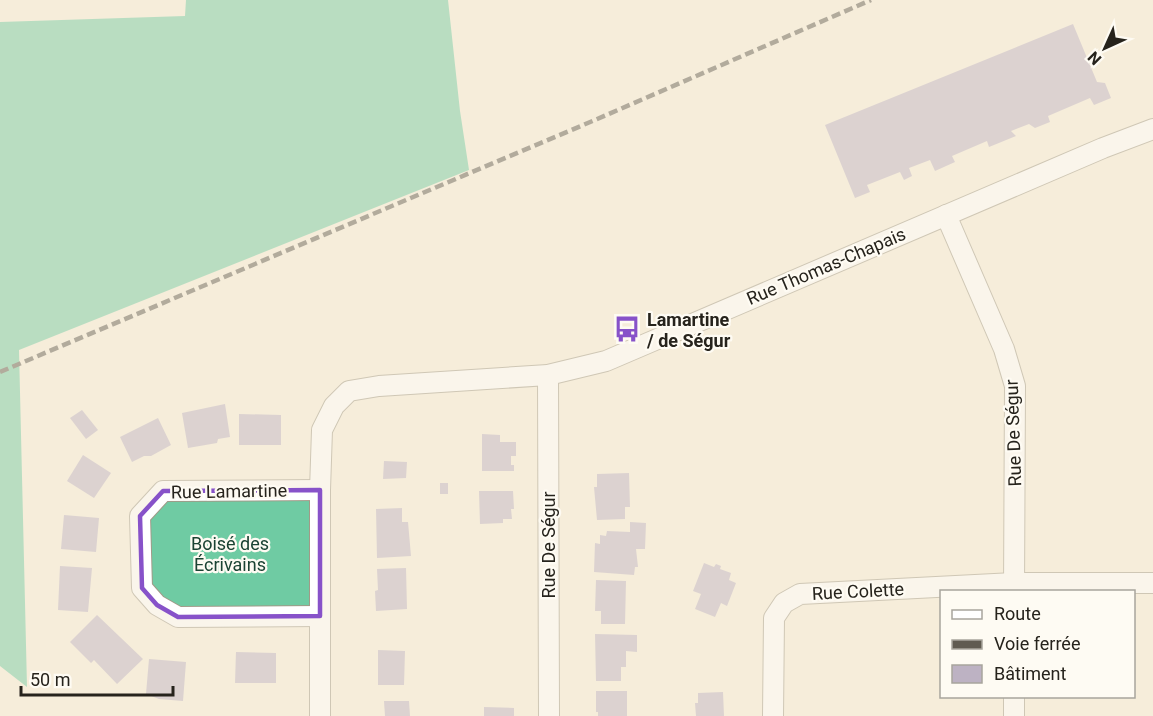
<svg xmlns="http://www.w3.org/2000/svg" width="1153" height="716" font-family="Roboto,sans-serif">
	<style>
		.forest { fill: #6fcba3 }
		.building { fill: #bdb2c3 }
		.lines { fill: none; stroke-linecap: round; stroke-linejoin: round }
		.street-casing { stroke: #a19a88; stroke-width: 22 }
		.street { stroke: #fff; stroke-width: 20 }
		.rail { stroke: #605b51; stroke-width: 4.5; stroke-dasharray: 9 4.5; stroke-linecap: butt }
		.marked { fill: none; stroke: #8752c9; stroke-width: 4.5; stroke-linejoin: round }
		.labels { text-anchor: middle; dominant-baseline: central; stroke-width: 4.5; stroke-linejoin: round; paint-order: stroke }
		.street-label { font-size: 18px; fill: #26231c; stroke: #fefbf3 }
		.poi-label { font-size: 18px; font-weight: bold; fill: #26231c; stroke: #fefbf3; text-anchor: start }
		.park-label { font-size: 18px; fill: #1b4333; stroke: #fefbf3 }
	</style>
	<rect width="100%" height="100%" fill="#f5edda"/>
	<g class="forest">
		<path d="M186,0H448L460,111L469,170L19,350L27,687L0,666V22L185,16Z"/>
		<path d="M320,490V616L178,617L142,588L140,516L163,491Z"/>
	</g>
	<g class="building">
		<path d="M1073,24L1097,82L1105,83L1111,98L1094,105L1090,98L1048,116L1050,122L1035,128L1029,124L1011,131L1016,136L989,147L987,141L952,156L955,162L935,171L930,160L909,168L912,176L904,180L900,172L867,185L870,192L855,198L825,125Z"/>
		<path d="M225,404L230,437L218,439L217,443L188,448L182,413Z"/>
		<path d="M82,410L98,430L86,439L70,418Z"/>
		<path d="M239,414L281,415V445H239Z"/>
		<path d="M158,418L171,445L151,456H144L132,462L120,437Z"/>
		<path d="M482,434L500,435V442H516V456H511V465H514V471H482Z"/>
		<path d="M83,455L111,473L94,498L67,481Z"/>
		<path d="M384,461L407,462L406,478L383,479Z"/>
		<path d="M629,473L630,507H625V519L597,520L594,487H597V474Z"/>
		<rect x="440" y="483" width="8" height="11"/>
		<path d="M479,491H513L514,509H511L512,519H503V523L480,524Z"/>
		<path d="M402,508V522H408L411,556L377,558L376,509Z"/>
		<path d="M64,515L99,518L96,552L61,549Z"/>
		<path d="M630,522L646,523L645,549H636L638,567H635L634,575L594,572L595,543L600,544V535L606,536L607,531L630,532Z"/>
		<path d="M704,563L714,567L716,564L721,566L720,569L731,573L729,580L736,583L727,606L721,603L715,617L695,609L701,594L693,591Z"/>
		<path d="M60,566L92,568L88,612L58,610Z"/>
		<path d="M406,568L407,609L376,611L375,591L378,590L377,569Z"/>
		<path d="M596,580L626,581L625,624H601V611H595Z"/>
		<path d="M97,615L143,659L117,684L94,660L91,663L70,642Z"/>
		<path d="M595,634L637,635V652L626,651V667H621V681H596Z"/>
		<path d="M378,650L405,651L404,685H378Z"/>
		<path d="M236,652L276,653V683H235Z"/>
		<path d="M149,659L186,662L183,701L159,699L146,694Z"/>
		<path d="M596,691H627V716H598V712H596Z"/>
		<path d="M723,692L724,716H696L695,703H698V693Z"/>
		<path d="M384,701H409L410,716H385Z"/>
		<path d="M484,707L514,708V716H484Z"/>
	</g>
	<g class="lines">
		<g class="street-casing">
			<g id="street">
				<path d="M946,215L1004,349L1015,386L1014,592"/>
				<path d="M548,375L549,716"/>
				<path d="M320,616L178,617L157,605L142,588L140,516L163,491L320,490"/>
				<path d="M320,716V490L322,430L334,406L349,391L379,386L548,375L606,361L1103,148L1153,129"/>
				<path d="M773,716L774,618L784,603L800,594L1014,583H1153"/>
				<path d="M1014,716V696"/>
			</g>
		</g>
		<use href="#street" class="street"/>
		<path class="rail" d="M0,372L595,120L871,0"/>
	</g>
	<path d="M0 0H1153V716H0ZM320,490V616L178,617L157,605L142,588L140,516L163,491Z" fill="#f5edda" fill-opacity=".55" fill-rule="evenodd"/>
	<path class="marked" d="M320,490V616L178,617L157,605L142,588L140,516L163,491Z"/>
	<defs>
		<g id="bus-bare" transform="scale(2.07)"><path d="M-5-6H5V4H4V6H2V4H-2V6H-4V4H-5ZM-3.5-4V0h7V-4ZM-3.5 1.2v1.5H-2V1.2ZM2 1.2v1.5H3.5V1.2Z" fill="#8752c9" stroke="#fefbf3" stroke-width="2.5" paint-order="stroke"/></g>
	</defs>
	<g fill-rule="evenodd">
		<use href="#bus-bare" x="627" y="329"/>
	</g>
	<g class="labels">
		<g class="street-label">
			<text transform="translate(826 266) rotate(-23)">Rue Thomas-Chapais</text>
			<text transform="translate(1013 433) rotate(-92)">Rue De Ségur</text>
			<text transform="translate(229 491) rotate(-1)">Rue Lamartine</text>
			<text transform="translate(548 545) rotate(-90)">Rue De Ségur</text>
			<text transform="translate(858 591) rotate(-3)">Rue Colette</text>
		</g>
		<g class="poi-label">
			<text x="647" y="319">Lamartine<tspan x="647" dy="21">/ de Ségur</tspan></text>
		</g>
		<g class="park-label">
			<text x="230" y="543">Boisé des<tspan x="230" dy="21">Écrivains</tspan></text>
		</g>
	</g>
	<rect x="940" y="590" width="195" height="108" fill="#fefbf3" stroke="#a8a59d" stroke-width="1.5"/>
	<rect x="952" y="610" width="30" height="9" fill="#ffffff" stroke="#a8a59d" stroke-width="1.5"/>
	<text x="994" y="620" font-size="18" fill="#26231c">Route</text>
	<rect x="952" y="640" width="30" height="9" fill="#605b51" stroke="#a8a59d" stroke-width="1.5"/>
	<text x="994" y="650" font-size="18" fill="#26231c">Voie ferrée</text>
	<rect x="952" y="665" width="30" height="18" fill="#bdb2c3" stroke="#a8a59d" stroke-width="1.5"/>
	<text x="994" y="680" font-size="18" fill="#26231c">Bâtiment</text>
	<g transform="translate(1105 48) rotate(225)" stroke="#fefbf3" stroke-width="4.5" paint-order="stroke">
	<path d="M0-4.5L10 22L0 15L-10 22Z" fill="#26231c"/>
	<text y="-9" font-size="16" font-weight="bold" text-anchor="middle" fill="#26231c">N</text>
	</g>
	<path d="M21 686v9h152v-9" fill="none" stroke="#26231c" stroke-width="3"/>
	<text x="30" y="686" font-size="18" fill="#26231c" stroke="#fefbf3" stroke-width="4.5" paint-order="stroke">50 m</text>
</svg>
